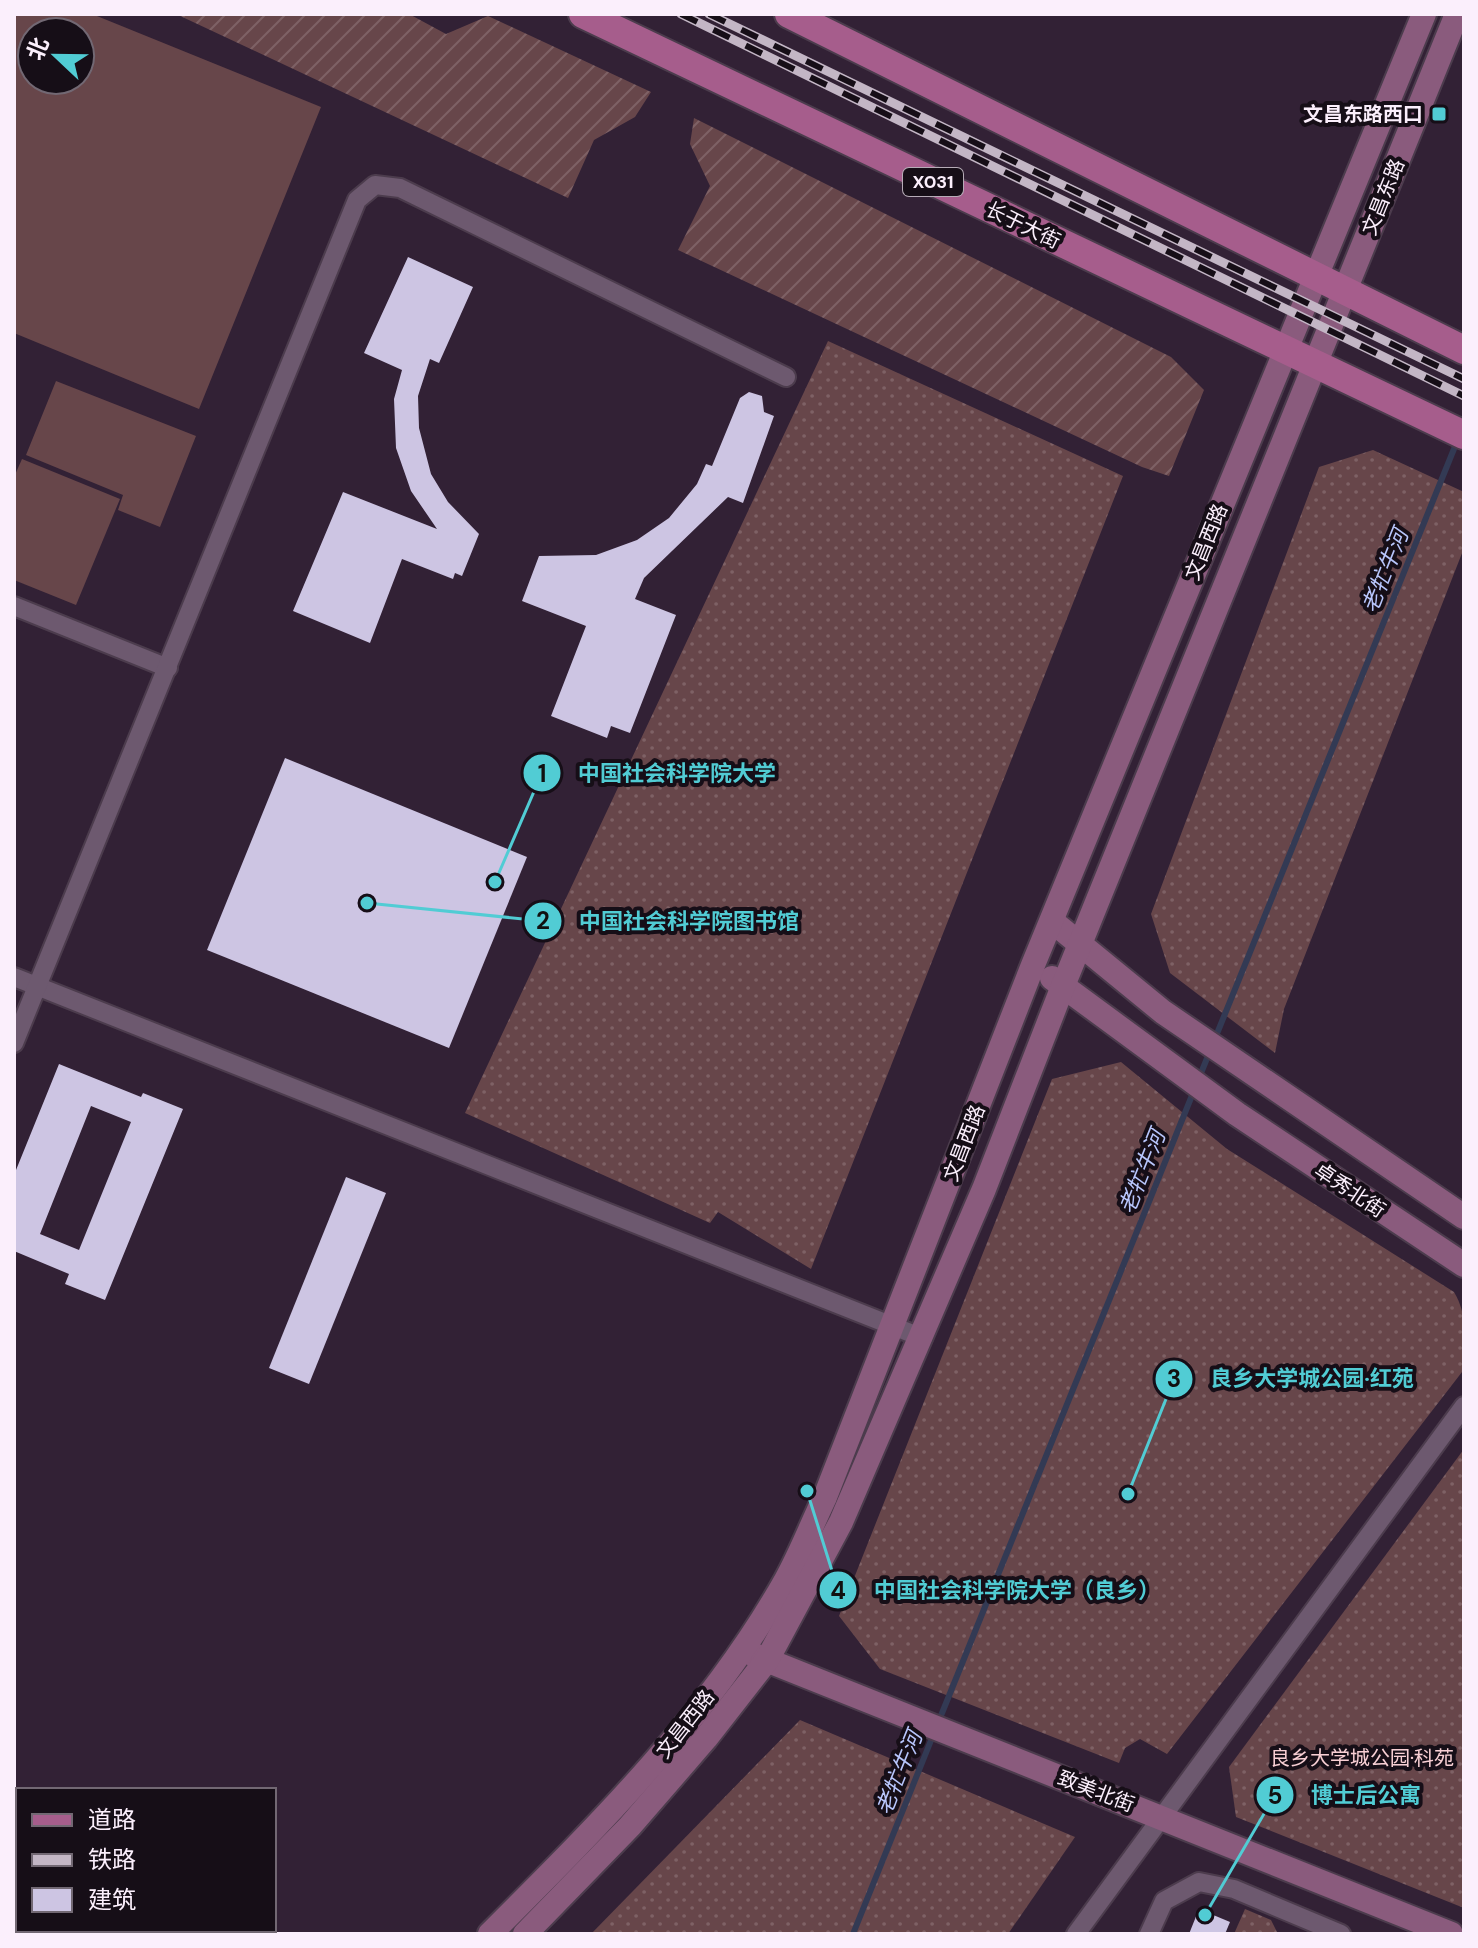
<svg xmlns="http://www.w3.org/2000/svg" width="1478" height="1948" font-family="'DM Sans','Noto Sans SC',sans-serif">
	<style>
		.grass { fill: url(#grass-dots) }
		.garden { fill: url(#garden-furrows) }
		.pitch { fill: #67464a; fill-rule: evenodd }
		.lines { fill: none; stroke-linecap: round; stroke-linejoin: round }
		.stream { stroke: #333a54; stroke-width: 6 }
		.building { fill: #cdc5e3; fill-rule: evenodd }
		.street-casing { stroke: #4c3c4d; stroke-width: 22 }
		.secondary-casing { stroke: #4c3c4d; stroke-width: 28 }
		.primary-casing { stroke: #4c3c4d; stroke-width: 32 }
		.street { stroke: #6d596f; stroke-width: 18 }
		.secondary { stroke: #8a5b7d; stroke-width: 24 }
		.primary { stroke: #a65d8c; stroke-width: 28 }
		.rail-casing { stroke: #c3b6c5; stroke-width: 9 }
		.rail { stroke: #160e17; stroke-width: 6; stroke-dasharray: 18; stroke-linecap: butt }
		.poi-dot { fill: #51ccd4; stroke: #160e17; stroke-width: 3 }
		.labels { text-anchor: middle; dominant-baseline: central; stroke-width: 8; stroke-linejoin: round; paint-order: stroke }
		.shield { fill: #160e17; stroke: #b6acb7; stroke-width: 2 }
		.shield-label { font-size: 18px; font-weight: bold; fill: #fbeffc }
		.poi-label { font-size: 20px; font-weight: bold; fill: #fbeffc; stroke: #160e17; text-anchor: end }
		.street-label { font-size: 20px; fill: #fbeffc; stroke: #160e17 }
		.park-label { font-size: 20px; fill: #f8cfd4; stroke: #160e17 }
		.water-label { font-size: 22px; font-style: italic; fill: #b8c6fc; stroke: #160e17 }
		.leader { fill: none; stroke: #51ccd4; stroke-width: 3 }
		.callout-dot { fill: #51ccd4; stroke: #160e17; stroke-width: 3 }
		.mark-label { font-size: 24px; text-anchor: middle; font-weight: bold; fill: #111 }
		.callout-label { font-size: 22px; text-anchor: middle; font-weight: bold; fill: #51ccd4; stroke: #160e17; stroke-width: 8; stroke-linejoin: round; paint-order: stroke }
	</style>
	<defs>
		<pattern id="grass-dots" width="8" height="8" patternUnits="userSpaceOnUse" patternTransform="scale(2)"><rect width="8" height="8" fill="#67464a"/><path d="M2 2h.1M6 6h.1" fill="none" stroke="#7e6165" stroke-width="1.8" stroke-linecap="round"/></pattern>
		<pattern id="garden-furrows" width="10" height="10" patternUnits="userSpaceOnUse" patternTransform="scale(2)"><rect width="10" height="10" fill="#67464a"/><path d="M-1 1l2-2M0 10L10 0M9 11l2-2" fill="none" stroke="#7e6165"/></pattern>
	</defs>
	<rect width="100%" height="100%" fill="#322135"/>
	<g class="grass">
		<path d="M828,341L1123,476L811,1269L718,1212L710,1223L465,1113Z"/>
		<path d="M1373,450L1464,492V548L1284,1009L1275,1053L1170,973L1151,914L1319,467Z"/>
		<path d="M1121,1062L1227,1149L1454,1292C1468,1315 1467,1346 1462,1372L1167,1754L1140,1739L1125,1748L1119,1763L880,1669L839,1616L1052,1079Z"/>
		<path d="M1464,1449V1908L1236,1817L1229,1767Z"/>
		<path d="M800,1720L1075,1837L1008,1934H591Z"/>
		<path d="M1245,1909L1271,1920L1278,1934H1234Z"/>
	</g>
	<g class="garden">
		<path d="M176,14H409L446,34L488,16L651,92L635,117L594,140L568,198Z"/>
		<path d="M694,118L1171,357L1204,390L1169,476L1142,467L678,250L710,186L690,144Z"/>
	</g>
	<g class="pitch">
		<path d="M14,14H92L321,107L199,409L14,333ZM32,32H80V80H32Z"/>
		<path d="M56,381L196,436L160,527L118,510L123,495L26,455Z"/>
		<path d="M22,459L120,499L76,605L14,580V477Z"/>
	</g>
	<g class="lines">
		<g class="stream">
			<path d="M1214,1041L1458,439"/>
			<path d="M1199,1078L1210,1051"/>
			<path d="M938,1723L1195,1088"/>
			<path d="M853,1934L934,1733"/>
		</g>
	</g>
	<g class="building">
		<path d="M408,257L473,287L439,363L430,359L418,396L419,428L431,474L448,502L479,534L462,576L455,573L453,579L402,559L370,643L293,611L343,492L437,529L411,491L396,448L394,399L402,370L364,353Z"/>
		<path d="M749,392L762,396L764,412L774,416L743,503L728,497L644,578L635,599L676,615L630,733L611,726L607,738L551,716L586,626L522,601L539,556L596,555L637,540L669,518L697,484L706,464L712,466L740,398Z"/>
		<path d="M285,758L527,857L449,1048L207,950Z"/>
		<path d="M59,1064L141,1097L143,1093L183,1109L105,1300L65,1284L69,1274L14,1251V1175ZM91,1106L131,1122L79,1250L40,1234Z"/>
		<path d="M346,1177L386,1193L309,1384L269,1368Z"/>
		<path d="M1199,1909L1230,1922L1225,1934H1189Z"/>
	</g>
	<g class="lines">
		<g class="street-casing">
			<g id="street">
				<path d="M14,606L168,668"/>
				<path d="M14,977L923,1338"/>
				<path d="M14,1043L357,200L375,185L400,188L786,377"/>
				<path d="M1076,1934L1464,1406"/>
				<path d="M1149,1934L1164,1901L1199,1882L1234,1889L1341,1934"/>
			</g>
		</g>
		<g class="secondary-casing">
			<g id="secondary">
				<path d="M1053,922L1163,1012L1464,1217"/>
				<path d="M1052,978L1237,1114L1464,1265"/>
				<path d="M754,1655L1451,1934"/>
				<path d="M490,1934C598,1826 711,1714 786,1580C801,1553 812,1524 825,1497L1033,965L1424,14"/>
				<path d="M525,1934L630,1826L706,1738L767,1660L841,1522L984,1189L1063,986L1457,14"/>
			</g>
		</g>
		<g class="primary-casing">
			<g id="primary">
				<path d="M583,14L1464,435"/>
				<path d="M789,14L1464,350"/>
			</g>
		</g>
		<use href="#street" class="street"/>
		<use href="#secondary" class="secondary"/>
		<use href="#primary" class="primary"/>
		<g class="rail-casing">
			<g id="rail">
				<path d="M681,14L1464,396"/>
				<path d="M709,14L1464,379"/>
			</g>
		</g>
		<use href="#rail" class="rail"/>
	</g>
	<rect class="poi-dot" x="1431" y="106" width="16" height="16" rx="4"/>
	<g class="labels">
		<rect class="shield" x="903" y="168" width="60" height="28" rx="6"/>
		<g class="shield-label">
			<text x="933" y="182">X031</text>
		</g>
		<g class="poi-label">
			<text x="1423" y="114">文昌东路西口</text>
		</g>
		<g class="street-label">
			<text transform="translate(1383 197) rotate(-68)">文昌东路</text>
			<text transform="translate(1023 225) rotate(26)">长于大街</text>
			<text transform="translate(1206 542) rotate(-68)">文昌西路</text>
			<text transform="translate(964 1143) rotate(-69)">文昌西路</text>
			<text transform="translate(1350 1190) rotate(34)">卓秀北街</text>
			<text transform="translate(685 1724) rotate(-52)">文昌西路</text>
			<text transform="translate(1096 1791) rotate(21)">致美北街</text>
		</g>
		<g class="park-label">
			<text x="1362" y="1758">良乡大学城公园·科苑</text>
		</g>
		<g class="water-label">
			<text transform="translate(1385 571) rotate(-68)">老牤牛河</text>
			<text transform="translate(1142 1172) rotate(-68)">老牤牛河</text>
			<text transform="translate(899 1773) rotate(-68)">老牤牛河</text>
		</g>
	</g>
	<path class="leader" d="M495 882L542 773M367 903L543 921M1128 1494L1174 1379M807 1491L838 1590M1205 1915L1275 1795"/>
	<g class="callout-dot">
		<circle cx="495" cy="882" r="8"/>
		<circle cx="367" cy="903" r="8"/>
		<circle cx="1128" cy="1494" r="8"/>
		<circle cx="807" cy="1491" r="8"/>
		<circle cx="1205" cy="1915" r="8"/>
		<circle cx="542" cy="773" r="20"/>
		<circle cx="543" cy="921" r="20"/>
		<circle cx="1174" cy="1379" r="20"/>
		<circle cx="838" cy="1590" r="20"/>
		<circle cx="1275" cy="1795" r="20"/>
	</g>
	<g class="mark-label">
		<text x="542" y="782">1</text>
		<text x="543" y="929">2</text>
		<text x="1174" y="1387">3</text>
		<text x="838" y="1599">4</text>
		<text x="1275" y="1804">5</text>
	</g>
	<g class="callout-label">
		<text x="677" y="781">中国社会科学院大学</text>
		<text x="689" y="929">中国社会科学院图书馆</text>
		<text x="1312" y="1386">良乡大学城公园·红苑</text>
		<text x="1017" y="1598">中国社会科学院大学（良乡）</text>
		<text x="1366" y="1803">博士后公寓</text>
	</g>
	<rect width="1478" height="1948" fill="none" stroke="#fbeffc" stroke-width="32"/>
	<rect x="16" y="1788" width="260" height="144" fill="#160e17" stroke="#726873" stroke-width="2"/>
	<rect x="32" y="1814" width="40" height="12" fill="#a65d8c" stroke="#726873" stroke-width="2"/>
	<text x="88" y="1828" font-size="24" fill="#fbeffc">道路</text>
	<rect x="32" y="1854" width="40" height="12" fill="#c3b6c5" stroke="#726873" stroke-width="2"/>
	<text x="88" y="1868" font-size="24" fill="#fbeffc">铁路</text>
	<rect x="32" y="1888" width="40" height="24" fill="#cdc5e3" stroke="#726873" stroke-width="2"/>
	<text x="88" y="1908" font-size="24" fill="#fbeffc">建筑</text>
	<g transform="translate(56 56) rotate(292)"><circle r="38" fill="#160e17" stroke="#726873" stroke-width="2"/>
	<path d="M0-6L14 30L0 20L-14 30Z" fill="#51ccd4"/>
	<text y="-12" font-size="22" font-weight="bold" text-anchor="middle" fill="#fbeffc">北</text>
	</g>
</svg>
